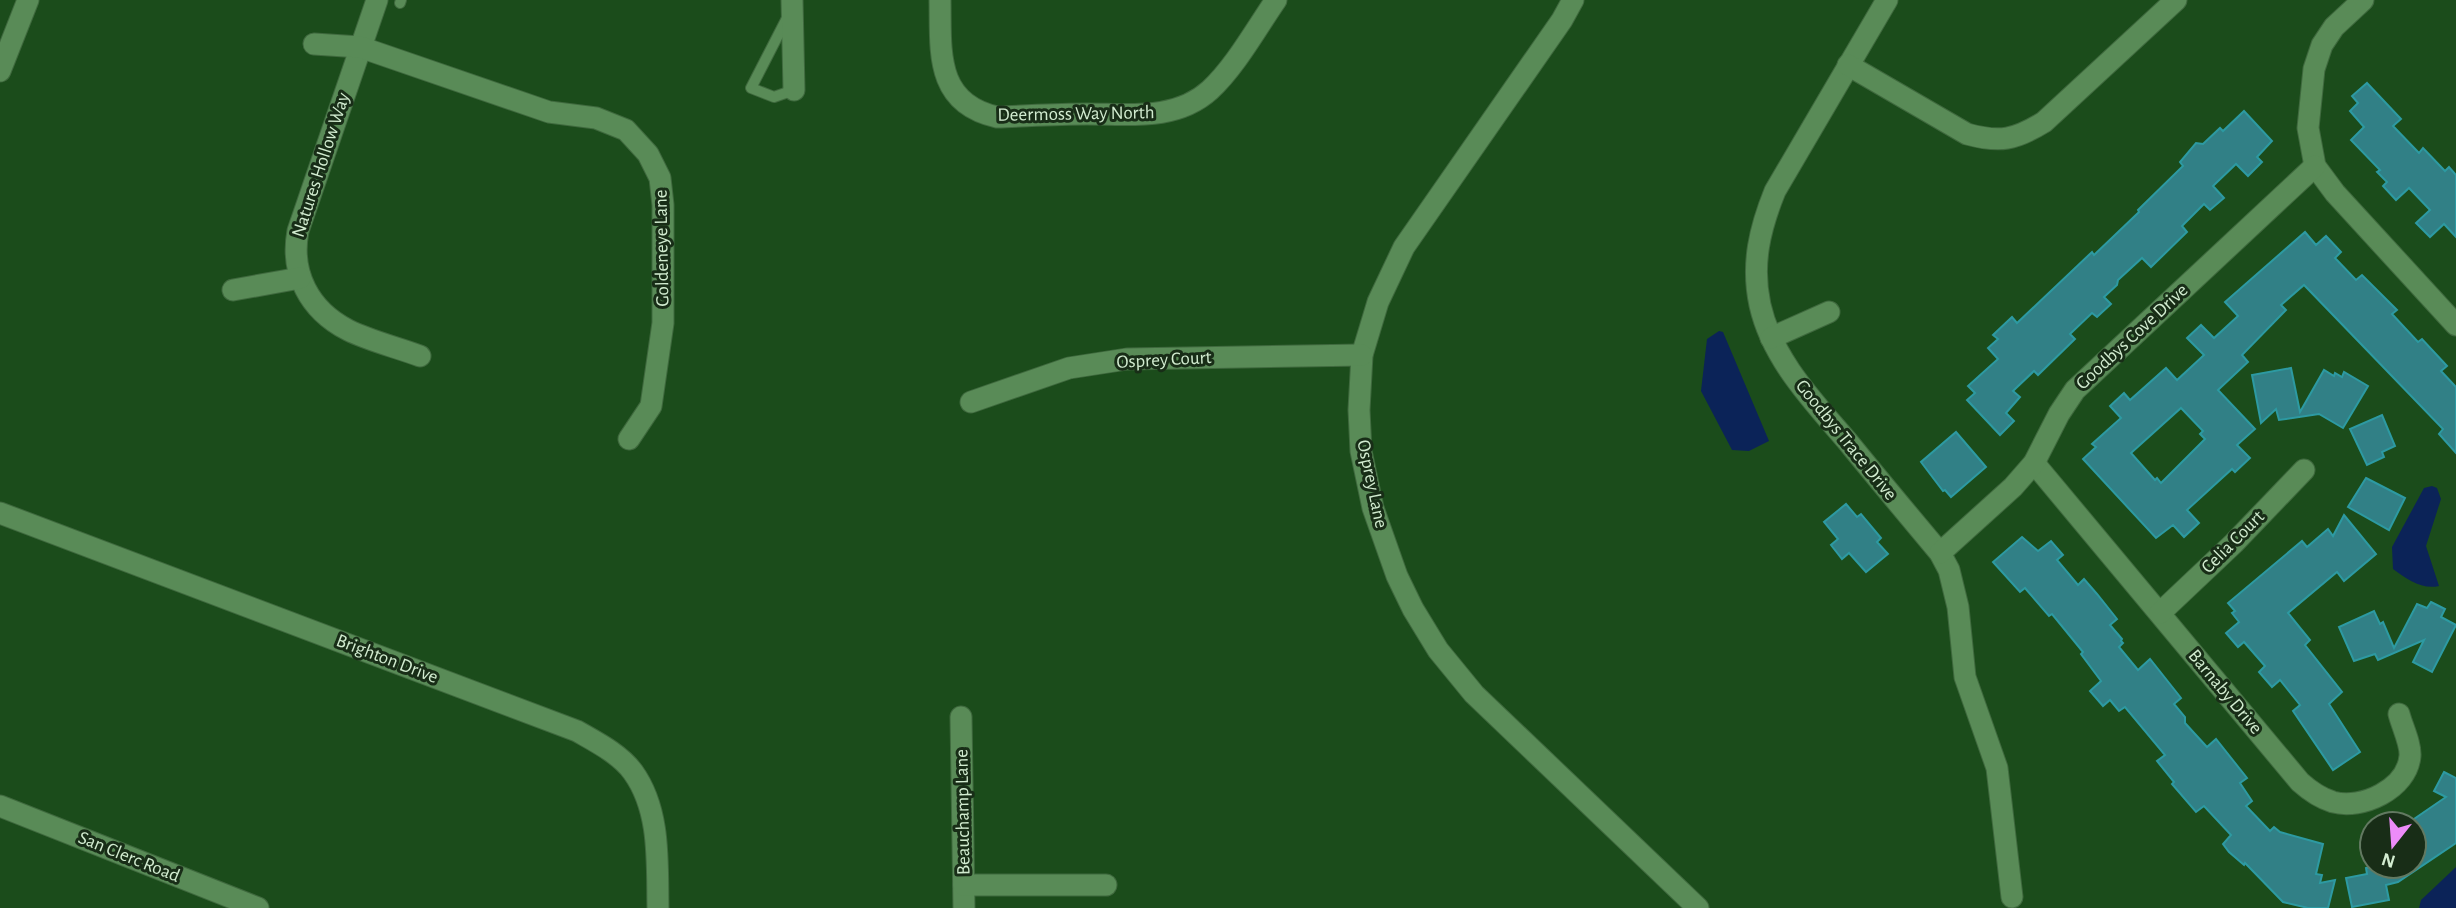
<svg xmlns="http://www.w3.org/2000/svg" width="2456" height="908" font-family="'Alegreya Sans',sans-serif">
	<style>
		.water { fill: #0b2358 }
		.building { fill: #318086; stroke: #2d9aa2; stroke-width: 2; fill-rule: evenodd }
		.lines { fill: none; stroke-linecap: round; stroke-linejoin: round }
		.service-casing { stroke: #3f693e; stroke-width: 12 }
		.minor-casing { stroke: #3f693e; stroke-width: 23 }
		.service { stroke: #598b57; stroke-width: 10 }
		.minor { stroke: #598b57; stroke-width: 21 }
		.labels { text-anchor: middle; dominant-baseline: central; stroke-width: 6; stroke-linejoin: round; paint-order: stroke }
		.street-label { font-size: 19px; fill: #d2ecd0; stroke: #182d17 }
	</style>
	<rect width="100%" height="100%" fill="#1b4c1b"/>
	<g class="water">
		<path d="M1719,331L1723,332L1769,441L1749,451L1732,450L1701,391L1707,339Z"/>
		<path d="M2432,486L2437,488L2441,499L2426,546L2439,586C2422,590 2407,579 2393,569L2392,547L2424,488Z"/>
		<path d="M2456,867V908H2419L2421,900Z"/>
	</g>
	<g class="building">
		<path d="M2367,83L2401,119L2393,126L2419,153L2423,148L2445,171L2449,167L2456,175V237L2444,224L2430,237L2416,223L2430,210L2409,188L2396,200L2383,186L2387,182L2377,172L2380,170L2351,140L2364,127L2350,111L2358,103L2352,96Z"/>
		<path d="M2244,111L2272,141L2257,157L2262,162L2248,176L2236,164L2213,186L2224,198L2210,210L2204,204L2182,226L2187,232L2151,267L2142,258L2118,280L2117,285L2104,297L2111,304L2097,317L2092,313L2070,334L2075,339L2038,375L2034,371L2013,391L2020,397L2006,413L2014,421L2000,435L1967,400L1975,393L1968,386L1998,359L1988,348L1998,339L1993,335L2012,317L2017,323L2092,252L2094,255L2139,212L2138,210L2183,166L2180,162L2196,143L2203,144L2220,128L2223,131Z"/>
		<path d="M2305,232L2316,245L2326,236L2341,252L2335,258L2356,280L2362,275L2397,310L2392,314L2418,342L2422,339L2447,366L2441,371L2456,387V453L2439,434L2443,429L2304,285L2281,305L2286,310L2242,355L2248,362L2218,390L2255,429L2237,445L2250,458L2235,472L2232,469L2187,510L2199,523L2184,537L2173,525L2156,538L2083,459L2096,447L2092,444L2121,418L2110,406L2124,393L2130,400L2166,368L2177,380L2204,355L2187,338L2201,325L2214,338L2238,316L2225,302ZM2181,408L2203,431L2200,434L2205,439L2161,483L2157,478L2155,480L2131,453Z"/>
		<path d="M2291,368L2300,412L2324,370L2334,376L2335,373L2342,377L2344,372L2368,386L2343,428L2319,414L2279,420L2276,409L2261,423L2252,375Z"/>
		<path d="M2382,415L2395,446L2382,452L2384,457L2367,465L2350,429Z"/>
		<path d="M1956,432L1986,467L1951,497L1945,490L1943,491L1921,462Z"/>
		<path d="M2366,478L2405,498L2389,530L2348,507Z"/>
		<path d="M1846,504L1857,517L1861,514L1881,538L1877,542L1888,554L1866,572L1849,553L1842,559L1831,545L1838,539L1824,522Z"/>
		<path d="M2344,515L2376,554L2344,581L2337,572L2288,613L2310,640L2305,645L2342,692L2329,704L2360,752L2333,770L2293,711L2300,705L2280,680L2272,687L2259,672L2265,666L2244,642L2238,647L2226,633L2239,622L2232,613L2235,611L2228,603L2302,541L2307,547L2328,529L2333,536Z"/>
		<path d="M2022,537L2038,551L2051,541L2063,555L2057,560L2078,585L2084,579L2097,594L2117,619L2110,625L2122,639L2121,641L2123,643L2119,647L2138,670L2150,659L2181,698L2174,704L2185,717V723L2207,747L2216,739L2247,778L2240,783L2252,801L2246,806L2270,831L2274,827L2280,832L2323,844L2316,874L2322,875L2320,883L2335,880L2328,908H2308L2283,902L2245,863L2244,865L2229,852L2223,844L2231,835L2204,806L2196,812L2172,784L2174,782L2157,761L2165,755L2125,707L2119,711L2110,700L2103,706L2090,691L2101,681L2081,654L2083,652L2052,614L2049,616L2025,588L2020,592L1993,562Z"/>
		<path d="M2431,602L2445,609L2441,617L2456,625L2432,672L2413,662L2424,640L2378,660L2375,654L2354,661L2339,627L2374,611L2380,624L2383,622L2394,648L2417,604L2427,608Z"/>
		<path d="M2444,772L2456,778V843L2398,882L2386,885L2389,900L2352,907L2346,878L2367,874L2366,868L2378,866H2414V819L2446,797L2434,791Z"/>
	</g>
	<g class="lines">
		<g class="service-casing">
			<g id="service">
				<path d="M400,3L401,0"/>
				<path d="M788,16L751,88L774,97L794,90"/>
			</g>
		</g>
		<g class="minor-casing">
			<g id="minor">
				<path d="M377,0L298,231C290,273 309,310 348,330C370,341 396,347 420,356"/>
				<path d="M792,0L794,90"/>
				<path d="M940,0C941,50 934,103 997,117C1027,116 1057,114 1087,114C1129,114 1176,121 1210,90C1235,67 1256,29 1276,0"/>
				<path d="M1573,0L1562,20L1404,247L1378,302L1362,355L1359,410L1361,451L1373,508L1397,576L1413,609L1438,650L1474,694L1698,908"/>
				<path d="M1887,0L1775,191C1760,228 1751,264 1760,305C1772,359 1813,401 1848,442C1878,479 1909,516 1940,553L1949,570L1958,607L1965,677L1997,768L2012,897"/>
				<path d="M2363,0L2334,27L2322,45L2314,69L2308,128L2315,166L2335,193L2456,325"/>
				<path d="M314,44L360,47L549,112L596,118L626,130L648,154L660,178L663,205V323L651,406L629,439"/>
				<path d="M1848,65L1967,134C2000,143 2015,140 2044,122L2176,0"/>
				<path d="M0,71L28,0"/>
				<path d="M233,290L300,278"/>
				<path d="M1771,338L1829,312"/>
				<path d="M971,402L1069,368L1127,359L1362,355"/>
				<path d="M2034,463L2300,782C2310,791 2320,798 2333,802C2362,810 2407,789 2410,756C2411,744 2402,726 2399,714"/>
				<path d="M0,513L577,731C596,742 620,754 633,772C661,811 657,863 658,908"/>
				<path d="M1940,553L2013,487L2034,463L2059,414L2075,390L2315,166"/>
				<path d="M2160,613L2234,543L2304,470"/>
				<path d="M961,717L964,908"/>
				<path d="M0,806L258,908"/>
				<path d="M964,885H1106"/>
			</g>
		</g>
		<use href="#service" class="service"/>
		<use href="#minor" class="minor"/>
	</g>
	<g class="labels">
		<g class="street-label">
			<text transform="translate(1076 114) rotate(-1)">Deermoss Way North</text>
			<text transform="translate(321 165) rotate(-72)">Natures Hollow Way</text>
			<text transform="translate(662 248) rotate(-91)">Goldeneye Lane</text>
			<text transform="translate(2132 337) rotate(-43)">Goodbys Cove Drive</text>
			<text transform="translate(1164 360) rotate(-3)">Osprey Court</text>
			<text transform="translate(1846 440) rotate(51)">Goodbys Trace Drive</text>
			<text transform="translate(1372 484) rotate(78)">Osprey Lane</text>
			<text transform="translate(2233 542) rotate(-45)">Celia Court</text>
			<text transform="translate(387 659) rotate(21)">Brighton Drive</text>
			<text transform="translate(2225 692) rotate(50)">Barnaby Drive</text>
			<text transform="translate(963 812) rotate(-91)">Beauchamp Lane</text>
			<text transform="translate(129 857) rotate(22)">San Clerc Road</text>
		</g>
	</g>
	<g transform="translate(2393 845) rotate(197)"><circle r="33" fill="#182d17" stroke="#627961" stroke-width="2"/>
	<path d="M0-5L12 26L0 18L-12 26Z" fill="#ed8cf9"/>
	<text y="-10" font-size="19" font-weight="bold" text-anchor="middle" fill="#d2ecd0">N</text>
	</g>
</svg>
